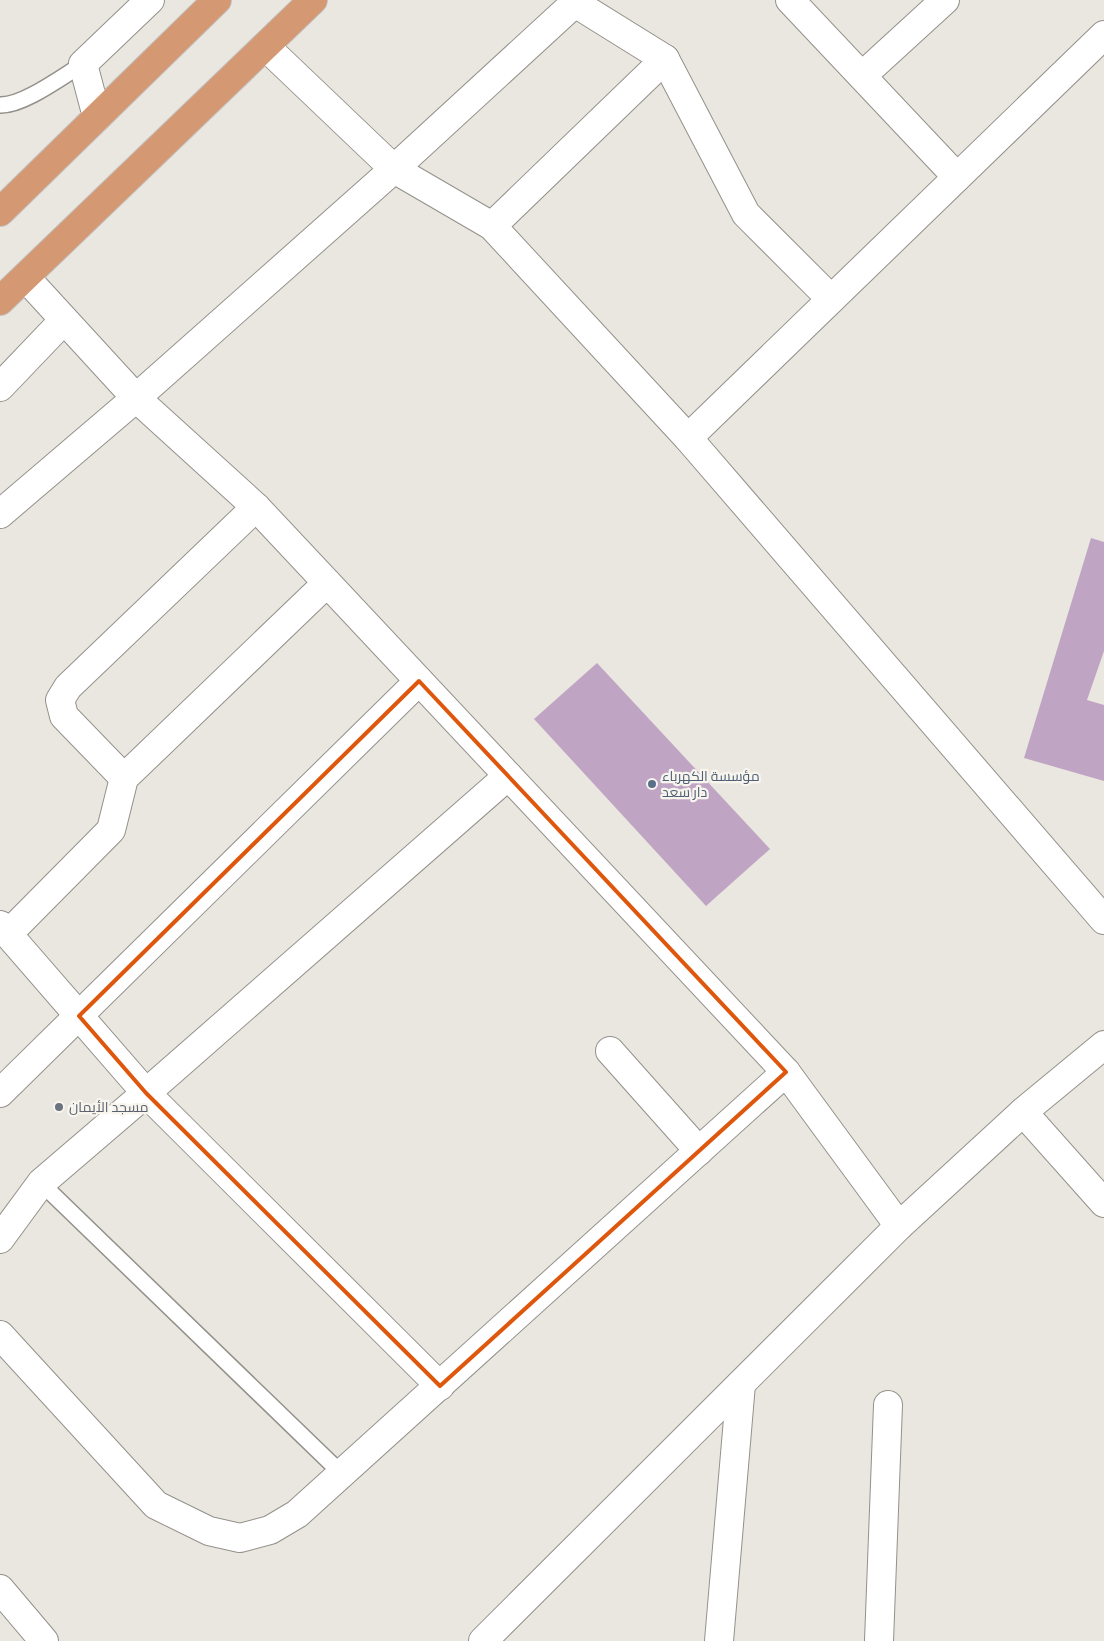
<svg xmlns="http://www.w3.org/2000/svg" width="1104" height="1641" font-family="Signika,Cairo,sans-serif">
	<style>
		.building { fill: #bfa5c3 }
		.lines { fill: none; stroke-linecap: round; stroke-linejoin: round }
		.service-casing { stroke: #94918b; stroke-width: 18 }
		.minor-casing { stroke: #94918b; stroke-width: 30 }
		.tertiary-casing { stroke: #94918b; stroke-width: 30 }
		.trunk-casing { stroke: #c4c3c3; stroke-width: 30 }
		.service { stroke: #fff; stroke-width: 15 }
		.minor { stroke: #fff; stroke-width: 28 }
		.tertiary { stroke: #fff; stroke-width: 28 }
		.trunk { stroke: #d49872; stroke-width: 28 }
		.marked { fill: none; stroke: #df570d; stroke-width: 4; stroke-linejoin: round }
		.service-dot { fill: #5c6f8a; stroke: #f7f5ed; stroke-width: 2 }
		.worship-dot { fill: #6b7280; stroke: #f7f5ed; stroke-width: 2 }
		.labels { text-anchor: middle; dominant-baseline: central; stroke-width: 4.5; stroke-linejoin: round; paint-order: stroke }
		.service-label { font-size: 14px; fill: #4e5e75; stroke: #f7f5ed; text-anchor: start }
		.worship-label { font-size: 14px; fill: #5b616d; stroke: #f7f5ed; text-anchor: start }
	</style>
	<rect width="100%" height="100%" fill="#eae7e0"/>
	<g class="building">
		<path d="M1091,538L1104,542V651L1087,700L1104,705V781L1024,758Z"/>
		<path d="M597,663L770,849L706,906L534,719Z"/>
	</g>
	<g class="lines">
		<g class="service-casing">
			<g id="service">
				<path d="M0,105C23,106 63,76 83,64"/>
				<path d="M41,1183L342,1474"/>
			</g>
		</g>
		<g class="minor-casing">
			<g id="minor">
				<path d="M790,0L957,177"/>
				<path d="M575,3L665,59L746,214L831,299"/>
				<path d="M266,47L394,169L492,226L688,438L1104,920"/>
				<path d="M863,75L945,0"/>
				<path d="M97,117L83,64L150,0"/>
				<path d="M492,226L665,59"/>
				<path d="M26,278L136,398L256,507L786,1072L899,1226"/>
				<path d="M0,387L64,320"/>
				<path d="M688,438L1104,35"/>
				<path d="M0,514L136,398L394,169L578,0"/>
				<path d="M124,778L64,716L60,700L68,687L256,507"/>
				<path d="M0,925L146,1093L440,1386"/>
				<path d="M8,934L111,830L124,778L327,583"/>
				<path d="M610,1051L699,1151"/>
				<path d="M0,1093L419,681"/>
				<path d="M1023,1112L1104,1203"/>
				<path d="M0,1239L41,1183L146,1093L508,776"/>
				<path d="M0,1335L156,1505L209,1531L240,1538L270,1530L297,1514L786,1072"/>
				<path d="M0,1589L44,1641"/>
				<path d="M719,1641L741,1384"/>
				<path d="M879,1641L888,1405"/>
			</g>
		</g>
		<g class="tertiary-casing">
			<path id="tertiary" d="M483,1641L899,1226L1023,1112L1104,1045"/>
		</g>
		<g class="trunk-casing">
			<g id="trunk">
				<path d="M0,212L217,0"/>
				<path d="M0,301L313,0"/>
			</g>
		</g>
		<use href="#service" class="service"/>
		<use href="#minor" class="minor"/>
		<use href="#tertiary" class="tertiary"/>
		<use href="#trunk" class="trunk"/>
	</g>
	<path class="marked" d="M419,681L786,1072L440,1386L146,1093L79,1016Z"/>
	<circle class="service-dot" cx="652" cy="784" r="5"/>
	<circle class="worship-dot" cx="59" cy="1107" r="5"/>
	<g class="labels">
		<g class="service-label">
			<text x="662" y="776">مؤسسة الكهرباء<tspan x="662" dy="16">دار سعد</tspan></text>
		</g>
		<g class="worship-label">
			<text x="69" y="1107">مسجد الأيمان</text>
		</g>
	</g>
</svg>
